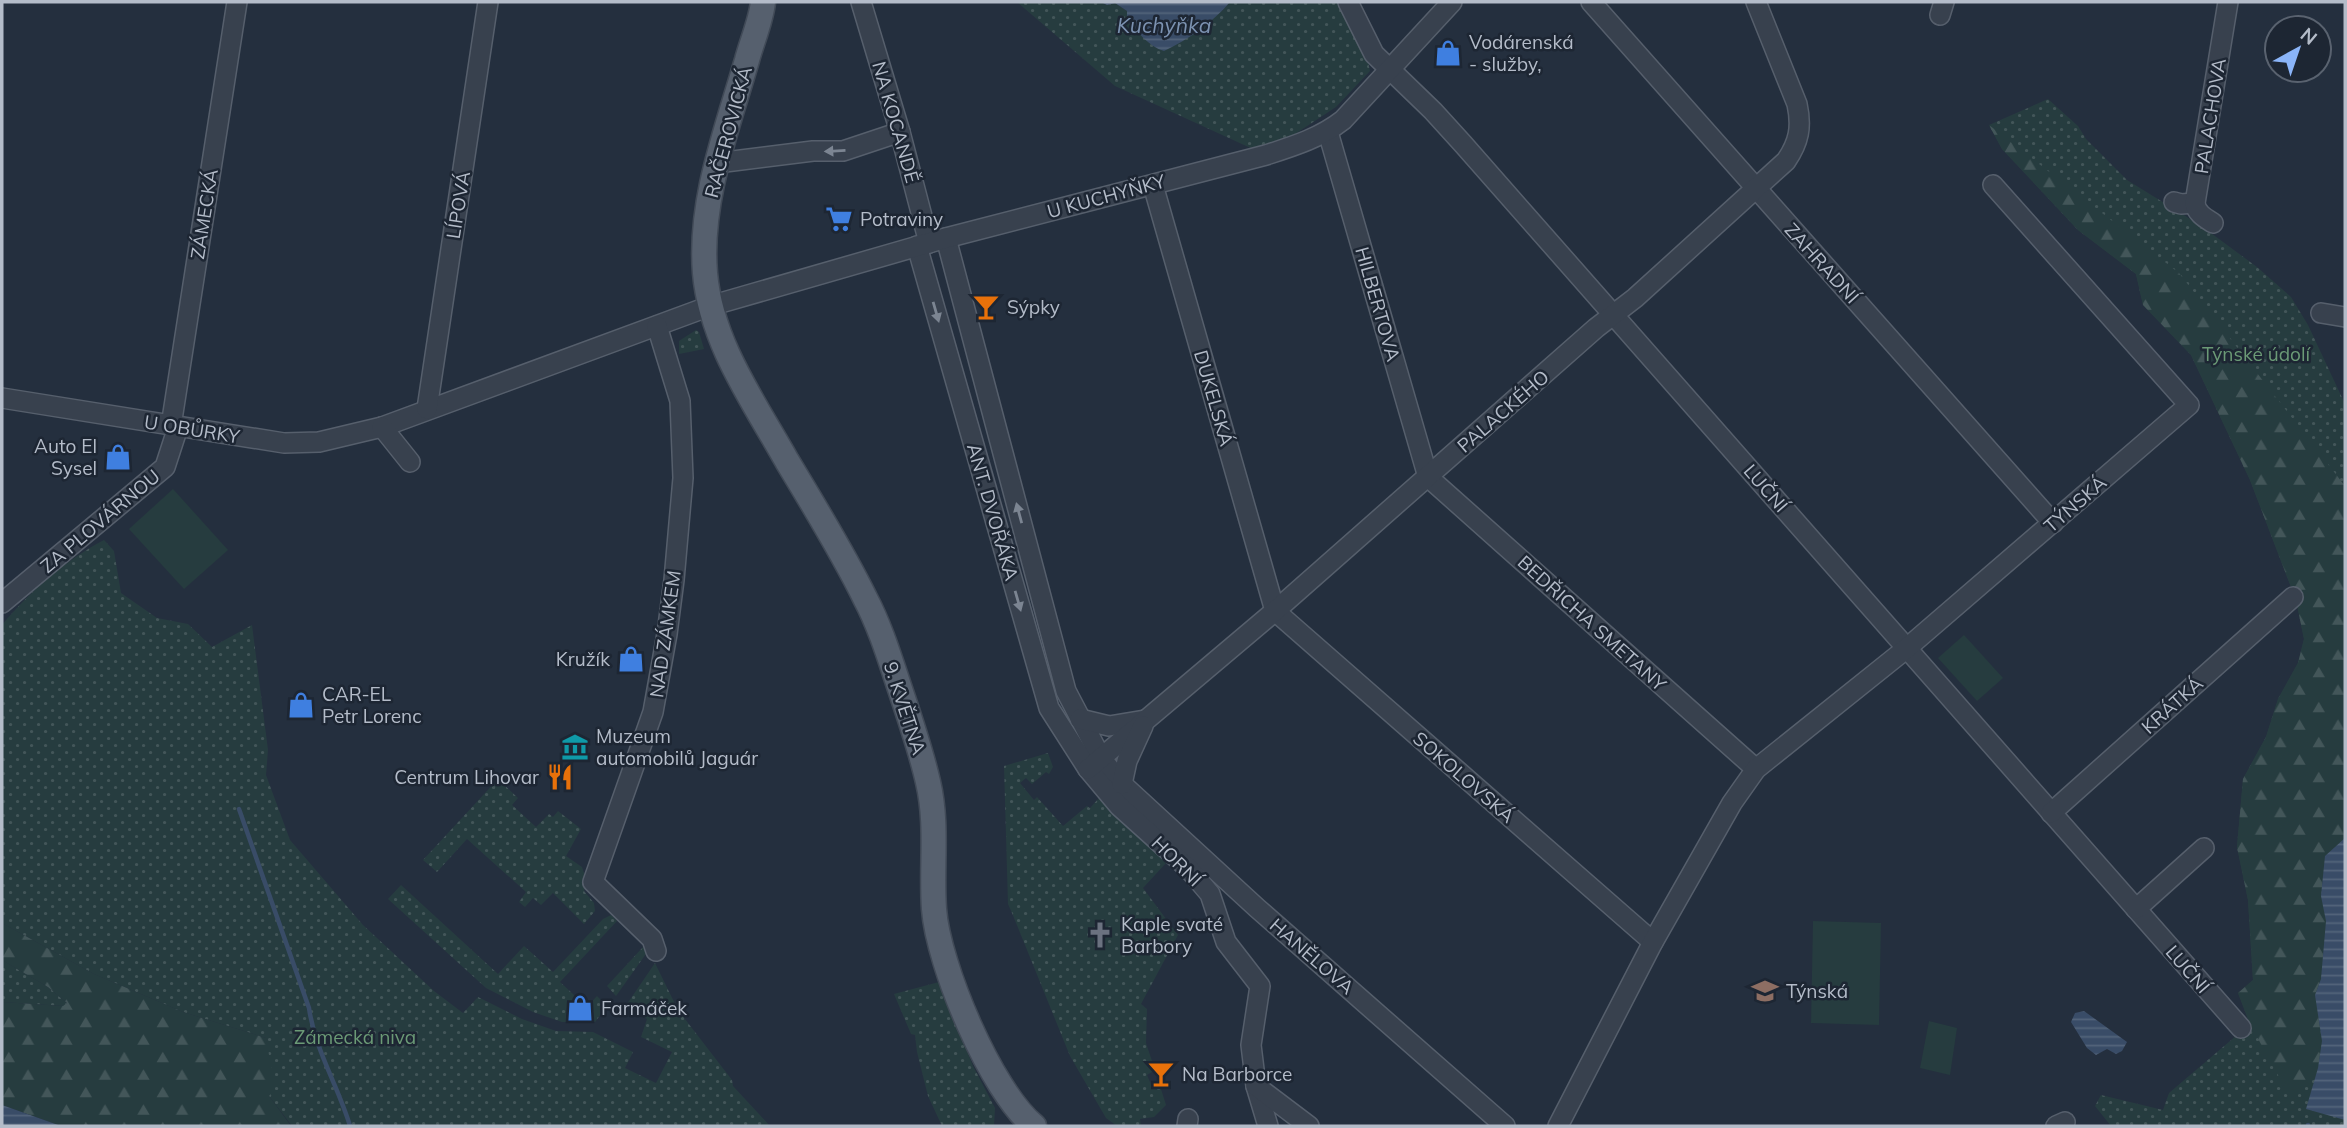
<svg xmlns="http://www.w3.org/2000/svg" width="2347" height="1128" font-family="Mulish,sans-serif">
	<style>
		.grass { fill: url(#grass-dots) }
		.forest { fill: url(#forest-firs) }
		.pitch { fill: #263c3f }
		.water { fill: url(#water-rules) }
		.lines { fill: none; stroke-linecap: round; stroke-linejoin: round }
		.stream { stroke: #394c67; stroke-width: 4.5 }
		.minor-casing { stroke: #565f6c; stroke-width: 22 }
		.major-casing { stroke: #414a57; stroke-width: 27 }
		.minor { stroke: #38414e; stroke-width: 19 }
		.major { stroke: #56606e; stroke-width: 24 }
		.oneway { fill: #7c8592 }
		.labels { text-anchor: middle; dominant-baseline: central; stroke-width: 5; stroke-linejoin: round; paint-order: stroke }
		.poi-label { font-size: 19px; fill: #b4bcc9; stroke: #1d2633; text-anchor: start }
		.street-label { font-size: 19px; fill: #b4bcc9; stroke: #1d2633 }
		.park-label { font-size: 19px; fill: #6b9a76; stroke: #1d2633 }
		.water-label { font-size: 21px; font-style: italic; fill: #7c92b1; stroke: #1d2633 }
	</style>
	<defs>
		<pattern id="grass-dots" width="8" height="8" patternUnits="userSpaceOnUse" patternTransform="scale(1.75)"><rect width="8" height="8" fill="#263c3f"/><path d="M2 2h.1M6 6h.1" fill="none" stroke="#435659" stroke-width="1.8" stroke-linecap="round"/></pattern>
		<pattern id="forest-firs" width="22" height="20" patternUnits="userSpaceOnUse" patternTransform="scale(1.75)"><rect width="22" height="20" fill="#263c3f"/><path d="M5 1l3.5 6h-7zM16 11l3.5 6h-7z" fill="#435659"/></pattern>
		<pattern id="water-rules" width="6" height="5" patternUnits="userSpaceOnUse" patternTransform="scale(1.75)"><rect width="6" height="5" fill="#394c67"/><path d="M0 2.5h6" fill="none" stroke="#53647b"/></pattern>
	</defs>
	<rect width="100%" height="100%" fill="#242f3e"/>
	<g class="grass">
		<path d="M1017,2H1101L1107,5L1115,3L1127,11H1222L1230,2H1341L1368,61L1370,71L1336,107L1292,136L1255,150L1115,86Z"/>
		<path d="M2048,99L2078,126L2086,139L2127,180L2200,225L2257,267L2291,297L2308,325L2345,404V1126H2111L2095,1106L2101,1095L2163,1110L2169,1093L2250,1024L2238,993L2253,980L2248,900L2237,847L2243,779L2266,737L2278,699L2298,663L2304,639L2296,600L2250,480L2191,355L2143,305L2136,274L2078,230L2002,149L1989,125Z"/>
		<path d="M696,330L699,332L704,349L679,354V341Z"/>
		<path d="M104,540L114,551L121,593L157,618L188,624L212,647L252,625L268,750L266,775L290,840L363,925L434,991L463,1013L478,997L522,1019L556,1031L593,1032L633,1052L625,1068L656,1083L672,1052L641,1037L647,1019L627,1004L655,963L678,1010L732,1080L733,1086L770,1126H292L269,1096L266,1038L183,1012L94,974L2,923V625C28,593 67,559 104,540Z"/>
		<path d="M1048,753L1053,767L1049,774L1046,772L1032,784L1026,778L1020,783L1034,800L1037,797L1063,826L1087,806L1090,808L1099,798L1166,863L1143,888L1178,935L1141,1004L1147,1009L1146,1043L1155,1070L1147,1075L1152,1087L1160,1086L1166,1105L1154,1117L1140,1119L1141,1126H1117L1106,1118L1070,1056L1012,913L1008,904L1004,766Z"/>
		<path d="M498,779L518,798L512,805L536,827L549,814L553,817L558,811L581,829L566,856L582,867L587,882L584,891L594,903L595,911L584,924L553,893L541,905L533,898L525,907L519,902L526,892L467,839L437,872L423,860Z"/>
		<path d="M401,885L498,974L524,946L553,972L603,919L611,915L617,921L560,982L587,1007L597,996L607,1006L595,1022H562L533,1012L486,988L388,899Z"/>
		<path d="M644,946L648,951L616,996L607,986Z"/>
		<path d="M2,960L48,987L67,1003L64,1006L2,1002Z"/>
		<path d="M939,982L973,1066L995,1108L994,1126H942L928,1096L917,1052L915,1035L911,1034L894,994Z"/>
	</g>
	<g class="forest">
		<path d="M1989,125L2179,273L2345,486V838L2325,857L2321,896L2326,921L2321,979L2315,995L2322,1041L2318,1068L2291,1099L2250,1024L2238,993L2253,980L2248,900L2237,847L2243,779L2266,737L2278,699L2298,663L2304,639L2296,600L2250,480L2191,355L2143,305L2136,274L2078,230L2002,149Z"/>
		<path d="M2,923L94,974L183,1012L266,1038L275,1089L269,1096L291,1126H61L2,1105V1002L63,1006L67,1003L48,987L2,960Z"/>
	</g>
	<g class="pitch">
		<path d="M173,489L228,550L184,589L129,529Z"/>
		<path d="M1964,635L2003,678L1977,701L1938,658Z"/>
		<path d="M1813,921L1881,923L1879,1025L1811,1023Z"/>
		<path d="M1929,1021L1957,1028L1950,1075L1920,1068Z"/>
	</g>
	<g class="water">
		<path d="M1101,2H1230C1213,22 1188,40 1164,51C1149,47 1137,31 1127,20V11L1115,3L1107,5Z"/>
		<path d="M2345,838V1120L2306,1109L2318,1068L2322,1041L2315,995L2321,979L2326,921L2321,896L2325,856Z"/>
		<path d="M2084,1011L2127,1042L2122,1051L2116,1054L2107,1049L2096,1055L2087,1048L2071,1022L2075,1013Z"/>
		<path d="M2,1105L61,1126H2Z"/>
	</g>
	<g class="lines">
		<g class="stream">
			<path d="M239,809L309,1008C315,1050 338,1086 350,1126"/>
			<path d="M2308,1126V1125"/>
		</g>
		<g class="minor-casing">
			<g id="minor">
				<path d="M861,2L900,132L929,243"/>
				<path d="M1348,2L1374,54L1433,111L1463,144L2241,1028"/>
				<path d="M1591,2L2053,523"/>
				<path d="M1940,15L1944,2"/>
				<path d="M1328,132L1428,477"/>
				<path d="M717,163L813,151H843L900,132"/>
				<path d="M1153,185L1275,611L1653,942"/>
				<path d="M2174,202L2181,204L2195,203"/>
				<path d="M2213,223C2205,218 2196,213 2195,203L2228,2"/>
				<path d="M946,238L1066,691L1101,758L1122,784L1257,908L1505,1126"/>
				<path d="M917,246L1049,708L1088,769L1119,806L1188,868L1210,894L1226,942L1260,986L1251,1045L1256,1086L1268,1126"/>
				<path d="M2321,313L2345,317"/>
				<path d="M2,398L284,443L319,442L382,427L710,306L946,238L1266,155C1294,146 1320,138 1343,120L1452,2"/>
				<path d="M427,409L488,2"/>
				<path d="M171,426L237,2"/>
				<path d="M382,427L410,462"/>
				<path d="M1428,477L1756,769"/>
				<path d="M2,603L165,467L178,427"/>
				<path d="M1080,719L1109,726L1145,720"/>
				<path d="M1088,769L1275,611L1596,328L1635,298L1786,161C1799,142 1802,127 1797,104L1756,2"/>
				<path d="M1122,784L1127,761L1143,726"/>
				<path d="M2051,813L2293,597"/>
				<path d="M2136,909L2204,848"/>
				<path d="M656,951L652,939L593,882L653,712L667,634L674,580L683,478L680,401L657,326"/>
				<path d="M1256,1086L1309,1126"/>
				<path d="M1187,1126L1188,1119"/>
				<path d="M1558,1126L1653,942L1732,803L1756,769L1907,648L2189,405L1993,185"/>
				<path d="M2056,1126L2065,1122"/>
			</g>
		</g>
		<g class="major-casing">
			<path id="major" d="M763,2C761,21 752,41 747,60C727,129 699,201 705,273C711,343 754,402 787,461C814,506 842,551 865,598C880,626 890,659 900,689C910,719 921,751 928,782C938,824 931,867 934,909C938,965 991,1091 1034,1126"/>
		</g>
		<use href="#minor" class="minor"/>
		<use href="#major" class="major"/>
	</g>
	<defs><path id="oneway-solid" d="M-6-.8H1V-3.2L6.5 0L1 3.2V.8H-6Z" transform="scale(1.75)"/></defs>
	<g class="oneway">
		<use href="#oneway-solid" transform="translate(835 151) rotate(177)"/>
		<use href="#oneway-solid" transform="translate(936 312) rotate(74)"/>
		<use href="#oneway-solid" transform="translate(1019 513) rotate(-105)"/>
		<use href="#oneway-solid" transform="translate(1018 601) rotate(74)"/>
	</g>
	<defs>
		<g id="shop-bare" transform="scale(2.1)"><path d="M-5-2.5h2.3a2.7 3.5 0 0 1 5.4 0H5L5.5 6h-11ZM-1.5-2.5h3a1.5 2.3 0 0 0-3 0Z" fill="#3f7fe0" stroke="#1d2633" stroke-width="2.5" paint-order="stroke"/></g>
		<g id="supermarket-bare" transform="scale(2.1)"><path d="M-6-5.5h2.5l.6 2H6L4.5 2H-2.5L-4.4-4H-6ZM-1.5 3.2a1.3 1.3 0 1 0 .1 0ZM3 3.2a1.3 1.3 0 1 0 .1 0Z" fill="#3f7fe0" stroke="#1d2633" stroke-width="2.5" paint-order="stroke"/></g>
		<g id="bar-bare" transform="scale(2.1)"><path d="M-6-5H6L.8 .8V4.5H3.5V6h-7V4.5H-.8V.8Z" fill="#e8710a" stroke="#1d2633" stroke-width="2.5" paint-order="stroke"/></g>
		<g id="museum-bare" transform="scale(2.1)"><path d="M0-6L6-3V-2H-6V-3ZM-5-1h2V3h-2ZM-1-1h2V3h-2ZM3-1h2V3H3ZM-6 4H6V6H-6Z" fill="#0f9aa8" stroke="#1d2633" stroke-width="2.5" paint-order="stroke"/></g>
		<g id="restaurant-bare" transform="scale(2.1)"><path d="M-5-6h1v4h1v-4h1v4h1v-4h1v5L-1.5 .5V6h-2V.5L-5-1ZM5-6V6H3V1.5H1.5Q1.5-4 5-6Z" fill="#e8710a" stroke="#1d2633" stroke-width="2.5" paint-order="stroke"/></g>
		<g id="church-bare" transform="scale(2.1)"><path d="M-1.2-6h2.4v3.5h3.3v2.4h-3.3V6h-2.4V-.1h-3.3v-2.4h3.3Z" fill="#6b7280" stroke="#1d2633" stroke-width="2.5" paint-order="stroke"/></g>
		<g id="school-bare" transform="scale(2.1)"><path d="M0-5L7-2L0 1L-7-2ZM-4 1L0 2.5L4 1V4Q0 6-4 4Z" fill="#8d6e63" stroke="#1d2633" stroke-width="2.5" paint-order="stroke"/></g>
	</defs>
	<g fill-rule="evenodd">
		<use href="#shop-bare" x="1448" y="53"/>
		<use href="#supermarket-bare" x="839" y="219"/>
		<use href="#bar-bare" x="986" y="307"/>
		<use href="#shop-bare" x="118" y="457"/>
		<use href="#shop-bare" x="631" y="659"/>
		<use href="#shop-bare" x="301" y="705"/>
		<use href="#museum-bare" x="575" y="747"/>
		<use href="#restaurant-bare" x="560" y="777"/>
		<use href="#church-bare" x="1100" y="935"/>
		<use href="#school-bare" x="1765" y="991"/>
		<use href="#shop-bare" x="580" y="1008"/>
		<use href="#bar-bare" x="1161" y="1074"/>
	</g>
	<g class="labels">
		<g class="poi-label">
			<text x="1469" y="42">Vodárenská<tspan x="1469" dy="22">- služby,</tspan></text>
			<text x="860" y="219">Potraviny</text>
			<text x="1007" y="307">Sýpky</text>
			<text x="97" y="446" text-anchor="end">Auto El<tspan x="97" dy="22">Sysel</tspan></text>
			<text x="610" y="659" text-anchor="end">Kružík</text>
			<text x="322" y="694">CAR-EL<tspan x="322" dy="22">Petr Lorenc</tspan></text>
			<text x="596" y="736">Muzeum<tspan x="596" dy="22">automobilů Jaguár</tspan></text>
			<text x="539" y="777" text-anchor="end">Centrum Lihovar</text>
			<text x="1121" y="924">Kaple svaté<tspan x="1121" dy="22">Barbory</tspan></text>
			<text x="1786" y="991">Týnská</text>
			<text x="601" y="1008">Farmáček</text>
			<text x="1182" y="1074">Na Barborce</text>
		</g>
		<g class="street-label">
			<text transform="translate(2210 116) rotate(-81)">PALACHOVA</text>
			<text transform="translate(896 122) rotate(74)">NA KOCANDĚ</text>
			<text transform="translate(728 132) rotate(-75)">RAČEROVICKÁ</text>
			<text transform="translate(1106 196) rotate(-15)">U KUCHYŇKY</text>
			<text transform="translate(458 205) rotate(-81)">LÍPOVÁ</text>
			<text transform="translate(204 214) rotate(-81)">ZÁMECKÁ</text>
			<text transform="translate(1822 263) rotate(48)">ZAHRADNÍ</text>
			<text transform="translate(1378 304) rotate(74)">HILBERTOVA</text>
			<text transform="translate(1214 398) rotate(74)">DUKELSKÁ</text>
			<text transform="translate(1503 411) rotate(-41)">PALACKÉHO</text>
			<text transform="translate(192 429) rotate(9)">U OBŮRKY</text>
			<text transform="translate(1766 488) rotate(49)">LUČNÍ</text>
			<text transform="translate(2075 504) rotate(-41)">TÝNSKÁ</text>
			<text transform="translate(993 512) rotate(74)">ANT. DVOŘÁKA</text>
			<text transform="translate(100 521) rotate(-40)">ZA PLOVÁRNOU</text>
			<text transform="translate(1592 623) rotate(42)">BEDŘICHA SMETANY</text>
			<text transform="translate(665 634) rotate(-82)">NAD ZÁMKEM</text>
			<text transform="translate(2172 705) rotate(-42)">KRÁTKÁ</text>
			<text transform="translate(905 708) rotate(72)">9. KVĚTNA</text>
			<text transform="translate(1464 777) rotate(41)">SOKOLOVSKÁ</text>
			<text transform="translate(1177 861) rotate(45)">HORNÍ</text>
			<text transform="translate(1312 956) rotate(41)">HANĚLOVA</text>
			<text transform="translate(2188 969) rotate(49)">LUČNÍ</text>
		</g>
		<g class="park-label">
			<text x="2256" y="354">Týnské údolí</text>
			<text x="355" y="1037">Zámecká niva</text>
		</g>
		<g class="water-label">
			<text x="1164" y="25">Kuchyňka</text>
		</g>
	</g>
	<rect width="2347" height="1128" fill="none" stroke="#b4bcc9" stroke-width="7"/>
	<g transform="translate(2298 49) rotate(40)"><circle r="33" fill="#1d2633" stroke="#59626f" stroke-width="2"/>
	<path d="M0-5L12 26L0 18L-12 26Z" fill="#8ab4f8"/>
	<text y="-10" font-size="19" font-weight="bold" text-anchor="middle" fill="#b4bcc9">N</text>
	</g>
</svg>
